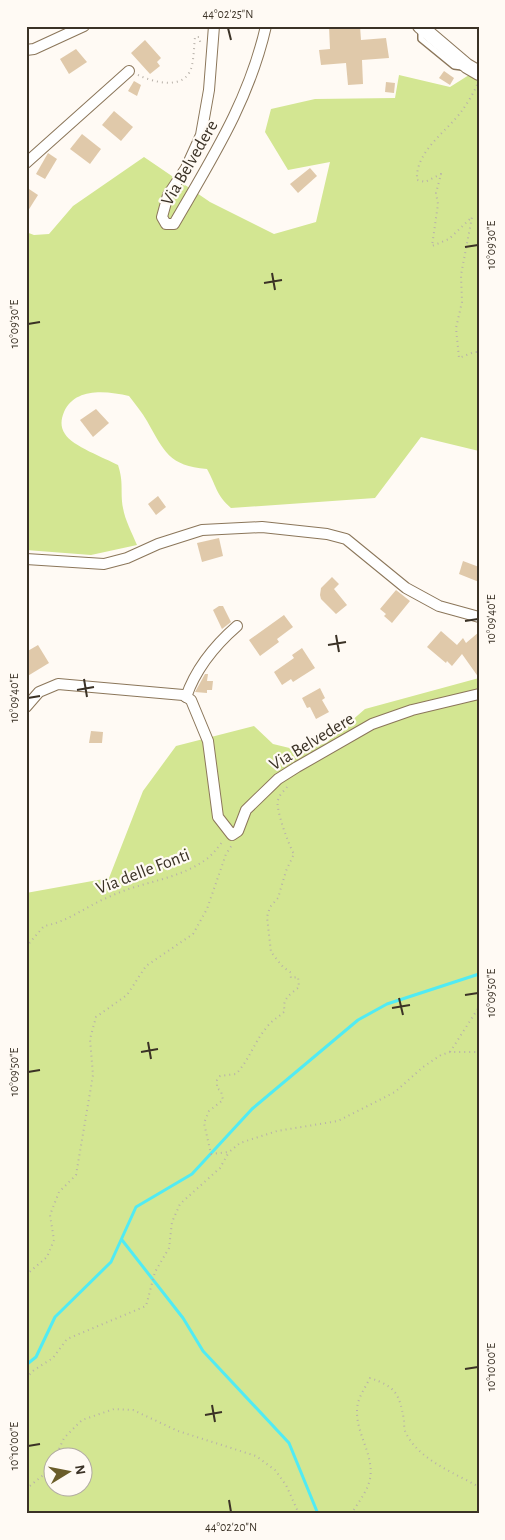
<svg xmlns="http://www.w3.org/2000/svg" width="505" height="1540" font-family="'Alegreya Sans',sans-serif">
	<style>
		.green { fill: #d3e692; fill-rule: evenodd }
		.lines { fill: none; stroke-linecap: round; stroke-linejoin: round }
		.stream { stroke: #51ebf3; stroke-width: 3 }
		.building { fill: #e0c9aa }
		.service-casing { stroke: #8b765a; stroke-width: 8 }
		.minor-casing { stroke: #8b765a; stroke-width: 12 }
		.tertiary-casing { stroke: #8b765a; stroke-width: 16 }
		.path { stroke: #b8b1a9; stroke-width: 2; stroke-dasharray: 1 4; stroke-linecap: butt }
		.service { stroke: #fff; stroke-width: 5 }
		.minor { stroke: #fff; stroke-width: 10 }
		.tertiary { stroke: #fff; stroke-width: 14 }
		.ticks { fill: none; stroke: #3b3226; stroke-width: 2 }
		.labels { text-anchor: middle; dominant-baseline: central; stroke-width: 4.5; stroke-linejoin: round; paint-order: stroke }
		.street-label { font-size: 18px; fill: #3b3226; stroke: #fffaf4 }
		.neatline { fill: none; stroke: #3b3226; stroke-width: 2 }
		.ticks-label { font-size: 12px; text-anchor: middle; fill: #3b3226 }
	</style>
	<rect width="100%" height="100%" fill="#fffaf4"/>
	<g class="green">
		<path d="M399,75L450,87L469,75L479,81V451L421,437L375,498L231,508C216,495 216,485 207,469C169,466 164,451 147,421C142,412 135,404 129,396C107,391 75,387 64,412C61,419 60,427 65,434C72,446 105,458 118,465C124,483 120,491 123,508C125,520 132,533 137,545L91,555L26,550V232L34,235L49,234L73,206L144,157L210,202L274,234L316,222L330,162L288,170L265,132L271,109L315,99L395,98Z"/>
		<path d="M479,678V1514H26V893L109,878L143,791L176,746L254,726L273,744L302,751L326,743L365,709ZM52,1458H82V1488H52Z"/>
	</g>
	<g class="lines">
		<g class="stream">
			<path d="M122,1240L183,1318L203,1351L289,1443L318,1514"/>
			<path d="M26,1365L36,1357L55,1317L111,1262L136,1207L192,1174L252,1109L358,1020L387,1004L479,974"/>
		</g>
	</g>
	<g class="building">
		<path d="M329,26H360L361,40L386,38L389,58L362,60L363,84L348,85L346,63L321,65L319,50L330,49Z"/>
		<path d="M145,40L161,58L157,62L160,66L150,74L131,53Z"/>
		<path d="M76,49L87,62L69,74L60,59Z"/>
		<path d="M444,71L454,78L450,85L439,78Z"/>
		<path d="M134,81L141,85L137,96L128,91Z"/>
		<path d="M386,82L395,83L394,93L385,92Z"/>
		<path d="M114,111L133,127L121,141L102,125Z"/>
		<path d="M82,134L101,149L90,164L70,149Z"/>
		<path d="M48,153L57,159L45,179L36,174Z"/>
		<path d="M310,168L317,176L298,193L290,184Z"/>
		<path d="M26,187L38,195L26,214Z"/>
		<path d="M96,409L109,423L93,437L80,420Z"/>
		<path d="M158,496L166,507L156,515L148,504Z"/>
		<path d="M219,538L223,556L202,562L197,543Z"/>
		<path d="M463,561L479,567V582L459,574Z"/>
		<path d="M332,577L339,584L334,589L347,605L336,614L321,599L320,595L321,588Z"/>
		<path d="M396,590L410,601L392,623L384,616L386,614L380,609Z"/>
		<path d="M219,606H223L231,622L222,629L213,610Z"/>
		<path d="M284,615L293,627L277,639L279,642L260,656L249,640Z"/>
		<path d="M441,631L457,645L463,638L466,643L479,632V678L462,654L452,666L447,661L446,663L427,647Z"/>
		<path d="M38,645L49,663L26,677V652Z"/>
		<path d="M302,648L315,668L293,682L291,679L282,685L274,672L294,658L292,655Z"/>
		<path d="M205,674H208L207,681H213L212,690H207V693L195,692Z"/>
		<path d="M320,688L325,698L322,700L329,712L316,719L310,707L307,708L302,698Z"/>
		<path d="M91,731L103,732L102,743H89Z"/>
	</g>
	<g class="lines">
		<g class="service-casing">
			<path id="service" d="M421,29V39L454,66L462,67"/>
		</g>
		<g class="minor-casing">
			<g id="minor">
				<path d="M214,26L209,90L201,135L186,168L168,195L162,217L166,224H174C212,158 249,101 266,26"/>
				<path d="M26,50L34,49L84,26"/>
				<path d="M26,163L129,71"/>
				<path d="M26,559L104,564L127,558L158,544L202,530L262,527L327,534L346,539L406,588L439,606L479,617"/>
				<path d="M186,697C196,668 214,646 237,626"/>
				<path d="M26,707L39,692L58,684L183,695L191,700L208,741L218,817L232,835L238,831L246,810L278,779L297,767L372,724L412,710L479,694"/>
			</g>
		</g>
		<g class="tertiary-casing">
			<path id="tertiary" d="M420,26L467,66L479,73"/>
		</g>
		<g class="path">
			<path d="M138,75C155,83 187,91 192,65C194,56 194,46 195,37H199L201,45"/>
			<path d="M477,85C473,94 467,104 461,112C446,132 415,152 417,180L425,182L441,174L436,193L438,204L432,246L449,239L472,217L461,275L462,302L456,328L459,358L474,352H479"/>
			<path d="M287,787C284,791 279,795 278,800C275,808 289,846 294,854L286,871L278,898L270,907L267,917L271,952L283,967L290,972L291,978L298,977L299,987C291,994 281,999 285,1011C279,1017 272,1020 267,1027C254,1042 250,1059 236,1074L220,1076L217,1080V1088L221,1091L223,1100L209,1111L204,1123L211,1154L229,1152L240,1143L277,1131L338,1121L395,1092L423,1067L441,1055L450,1052H479"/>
			<path d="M26,947L44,926C68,922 88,905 111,896C143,881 179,880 208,858C214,853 218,847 223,841"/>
			<path d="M450,1052L479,1007"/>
			<path d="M26,1275L47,1257L54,1240L50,1215L59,1192L76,1175L93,1075L90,1039L96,1017L127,995L146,966L193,934L207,909L226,854L232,845"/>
			<path d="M26,1378L34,1370L53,1358L67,1339L146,1306L155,1272L169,1248L172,1222L180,1204L220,1168L229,1152"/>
			<path d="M55,1458L64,1438L82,1420L114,1409L133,1410L178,1431L256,1456L275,1470L286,1485L299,1514"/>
			<path d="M26,1489L47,1472L52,1462"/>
			<path d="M351,1514C358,1503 367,1492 370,1479C375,1453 352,1430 358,1403C360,1395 366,1386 370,1378C396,1387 399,1393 404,1420C404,1424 404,1431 407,1435C421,1461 455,1473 479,1487"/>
		</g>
		<use href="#service" class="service"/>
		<use href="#minor" class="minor"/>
		<use href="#tertiary" class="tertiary"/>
	</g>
	<path class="ticks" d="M228,28L231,40M465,247L478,245M272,273L275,290M264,283L282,280M28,324L40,322M465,621L478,619M336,635L339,652M328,645L346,642M84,679L87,697M77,690L94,687M28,698L40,696M465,995L478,993M399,998L403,1015M392,1008L410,1005M148,1042L151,1059M141,1052L158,1049M28,1072L40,1070M465,1369L478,1367M212,1405L215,1422M205,1415L222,1412M28,1446L40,1444M229,1500L231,1512"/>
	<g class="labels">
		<g class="street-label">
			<text transform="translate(190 163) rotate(-60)">Via Belvedere</text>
			<text transform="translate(312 742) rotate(-31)">Via Belvedere</text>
			<text transform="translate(143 872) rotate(-21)">Via delle Fonti</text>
		</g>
	</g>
	<rect width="505" height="1540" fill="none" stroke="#fffaf4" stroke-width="55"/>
	<g transform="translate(68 1472) rotate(80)"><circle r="24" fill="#fffaf4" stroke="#b1aaa2"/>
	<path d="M0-4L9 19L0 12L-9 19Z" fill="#6a5c29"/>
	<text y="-8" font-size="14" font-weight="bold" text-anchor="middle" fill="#3b3226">N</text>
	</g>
	<rect x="28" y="28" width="450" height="1484" class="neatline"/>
	<g class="ticks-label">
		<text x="228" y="18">44°02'25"N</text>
		<text transform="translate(491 245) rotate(-90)" y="4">10°09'30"E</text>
		<text transform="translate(14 324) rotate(-90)" y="4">10°09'30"E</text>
		<text transform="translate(491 619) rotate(-90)" y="4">10°09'40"E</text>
		<text transform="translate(14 698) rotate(-90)" y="4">10°09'40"E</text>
		<text transform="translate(491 993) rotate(-90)" y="4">10°09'50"E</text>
		<text transform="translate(14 1072) rotate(-90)" y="4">10°09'50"E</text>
		<text transform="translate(491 1367) rotate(-90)" y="4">10°10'00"E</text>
		<text transform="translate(14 1446) rotate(-90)" y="4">10°10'00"E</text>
		<text x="231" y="1531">44°02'20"N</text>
	</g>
</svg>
